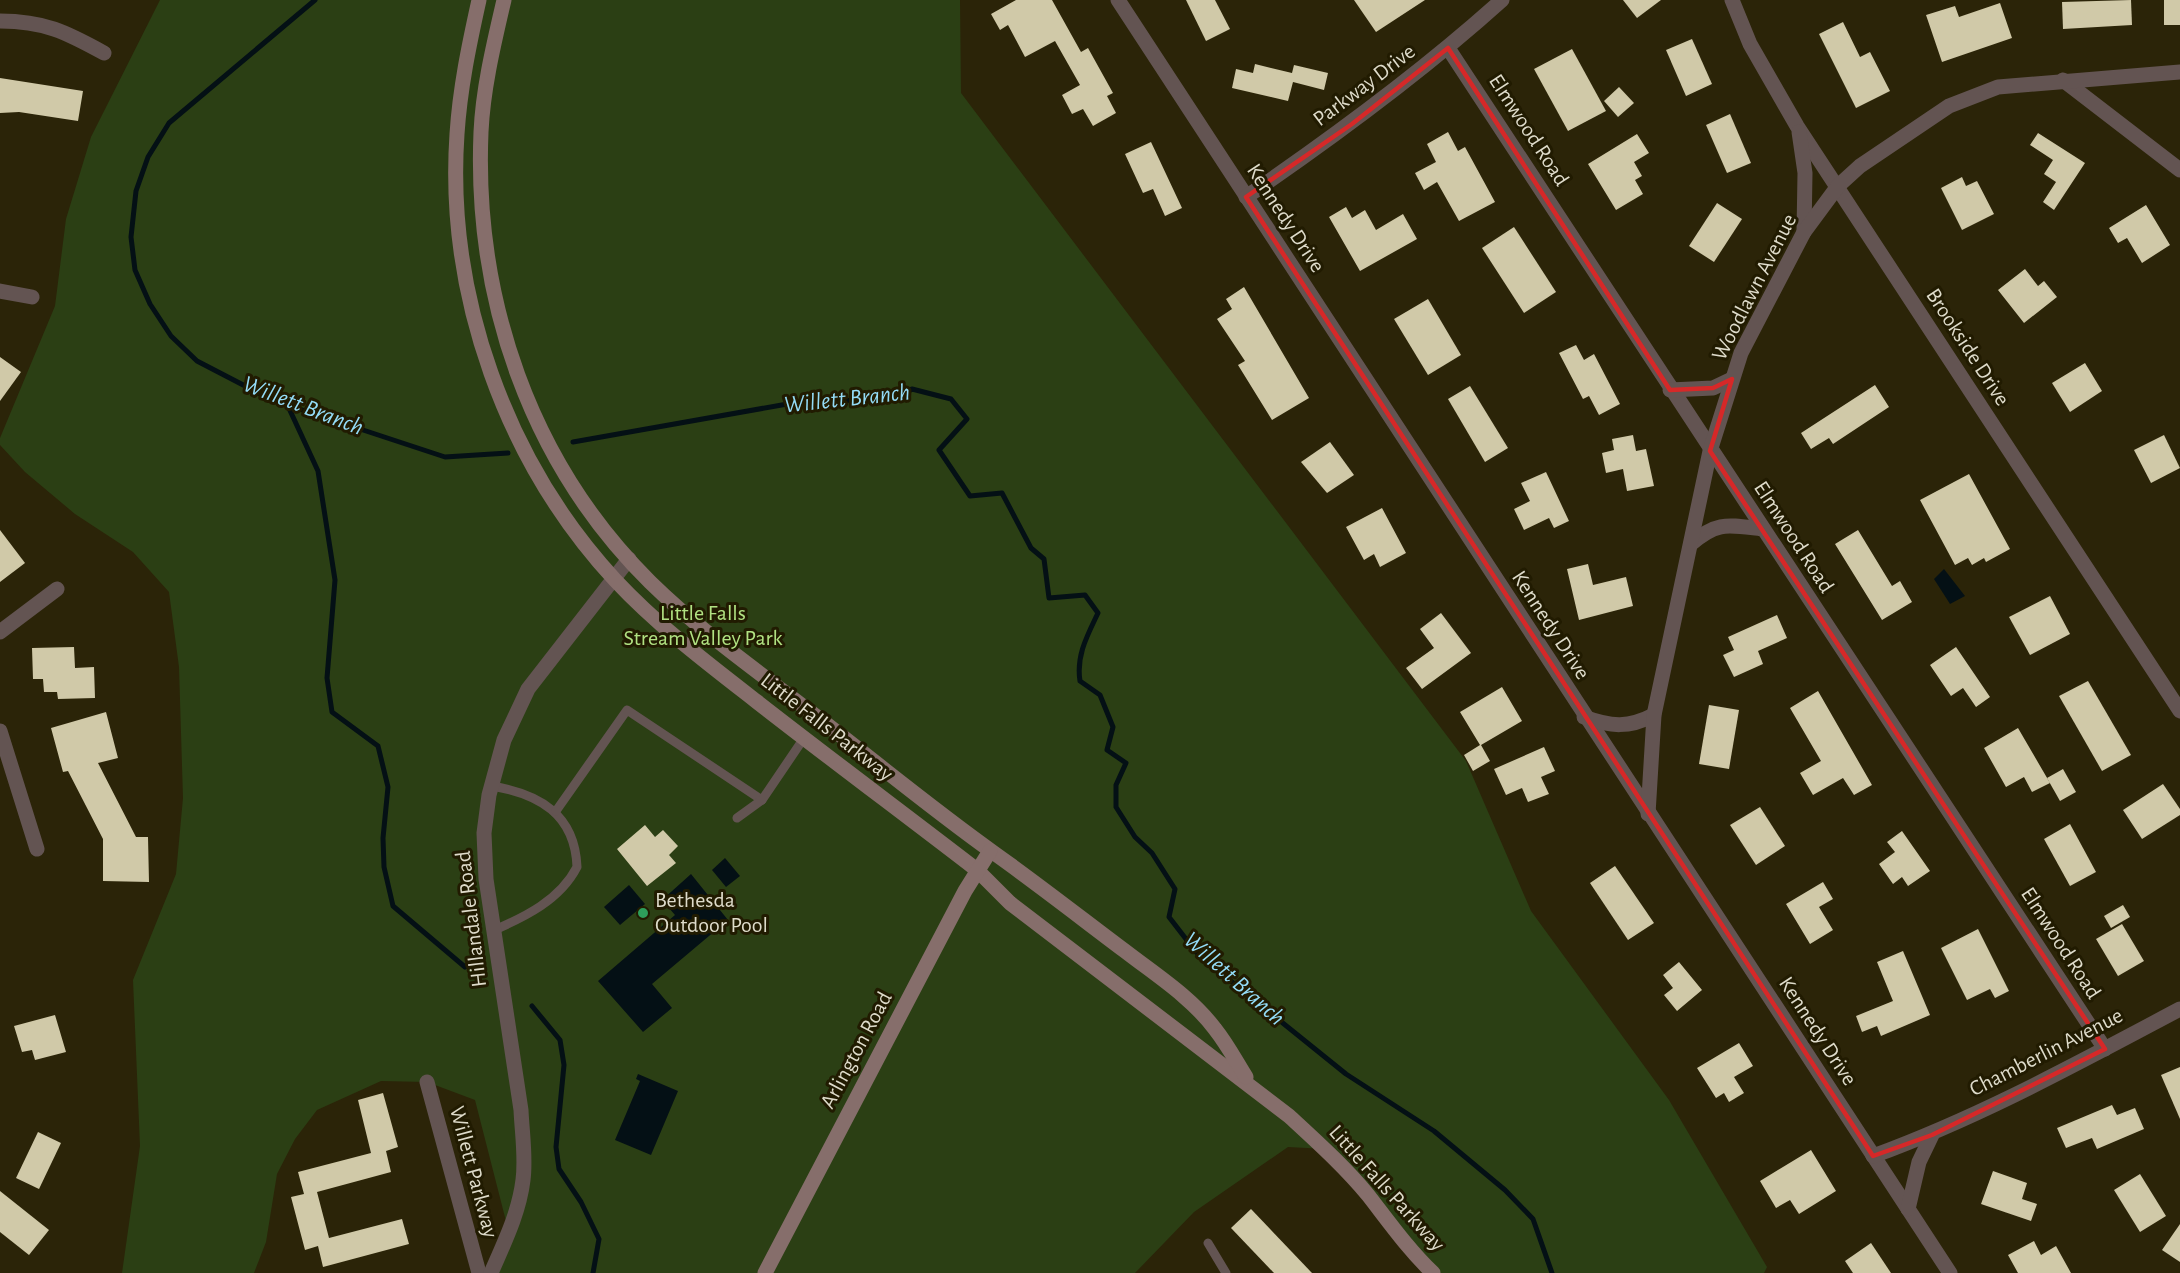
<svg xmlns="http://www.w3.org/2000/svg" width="2180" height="1273" font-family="'Alegreya Sans',sans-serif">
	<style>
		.green { fill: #2b3f14 }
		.water { fill: #041015 }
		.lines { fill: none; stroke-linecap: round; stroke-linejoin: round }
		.stream { stroke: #041015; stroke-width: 5 }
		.building { fill: #d0c9a8 }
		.lane { stroke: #635452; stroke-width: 9 }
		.street { stroke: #635452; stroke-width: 15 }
		.secondary { stroke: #866e6b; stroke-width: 15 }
		.marked { fill: none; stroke: #d62828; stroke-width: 4.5; stroke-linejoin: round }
		.leisure-dot { fill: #2e9e5b; stroke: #211b01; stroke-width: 2 }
		.labels { text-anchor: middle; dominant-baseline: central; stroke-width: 6; stroke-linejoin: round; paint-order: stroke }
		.street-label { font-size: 22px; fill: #dedbca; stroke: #211b01 }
		.park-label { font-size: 22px; fill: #b1e282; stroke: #211b01 }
		.poi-label { font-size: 22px; fill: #dedbca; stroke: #211b01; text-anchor: start }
		.water-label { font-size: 24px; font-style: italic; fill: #94dcf7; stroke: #211b01 }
	</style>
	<rect width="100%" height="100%" fill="#2b2408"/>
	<path class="green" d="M160,0H960L961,93L1466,761L1531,911L1669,1100L1767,1267L1764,1273H1433L1326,1149L1288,1147L1194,1212L1135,1273H490L508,1229L475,1100L427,1082L381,1081L317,1110L295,1139L277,1174L266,1242L254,1273H122L140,1146L133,980L176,874L183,798L179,667L169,592L133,552L75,514L25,472L0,445V438L55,306L66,219L91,137Z"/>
	<g class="water">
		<path d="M1944,569L1965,596L1950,604L1934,579Z"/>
		<path d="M725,858L740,876L726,887L712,870Z"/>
		<path d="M691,874L728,920L652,984L672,1008L643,1032L598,981L675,915L662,900Z"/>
		<path d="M629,885L645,904L620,925L604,907Z"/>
		<path d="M638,1074L678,1091L651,1155L615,1140L640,1081L636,1079Z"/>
	</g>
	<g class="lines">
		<g class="stream">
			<path d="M315,0L169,123L148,157L136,191L131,237L135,270L150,304L171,336L197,361L272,400L445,457L508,453"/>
			<path d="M287,404L318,471L335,580L327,678L332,712L378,746L388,787L383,838L384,867L393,906L465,967"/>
			<path d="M573,442L793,403L897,398L912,389L951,399L967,419L939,450L970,496L1002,493L1031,548L1044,559L1049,598L1085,595L1098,613C1087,636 1076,656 1080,681L1100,695L1113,727L1107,750L1126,763L1116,785V807L1135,837L1152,853L1175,889L1169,917L1196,952L1222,974L1346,1074L1434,1131L1505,1190L1533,1219L1552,1273"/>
			<path d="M532,1006L560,1040L564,1065L556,1147L559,1169L581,1202L599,1239L593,1273"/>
		</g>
	</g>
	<g class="building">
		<path d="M1016,0H1052L1081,52L1088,48L1113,93L1107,96L1116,113L1093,126L1083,109L1072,114L1062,95L1080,85L1055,41L1025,57L1008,25L1000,30L991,14Z"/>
		<path d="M1186,0H1215L1230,29L1206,41Z"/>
		<path d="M1354,0H1425L1376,32Z"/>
		<path d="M1623,0H1661L1637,18Z"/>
		<path d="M2131,0L2132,25L2063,29L2062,2Z"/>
		<rect x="2164" y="0" width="16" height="25"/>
		<path d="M2000,3L2012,38L1942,62L1926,15L1955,6L1959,17Z"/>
		<path d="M1843,22L1860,57L1870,52L1890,91L1856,108L1819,34Z"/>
		<path d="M1692,39L1712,84L1686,96L1666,50Z"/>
		<path d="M1572,49L1606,111L1568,131L1534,69Z"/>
		<path d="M1255,64L1292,73L1294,65L1328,73L1324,90L1293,82L1288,101L1232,88L1236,69L1253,73Z"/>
		<path d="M0,78L83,91L78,121L19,112L0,113Z"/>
		<path d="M1619,87L1634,103L1618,117L1604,101Z"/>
		<path d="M1730,114L1751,163L1727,173L1706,125Z"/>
		<path d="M1448,132L1458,151L1465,147L1495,202L1459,221L1437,182L1424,190L1415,173L1436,162L1427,144Z"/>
		<path d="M2038,133L2085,163L2054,210L2043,202L2056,182L2044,174L2053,160L2030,145Z"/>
		<path d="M1637,134L1649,153L1634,162L1642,176L1635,180L1643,194L1616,210L1588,164Z"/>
		<path d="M1151,142L1182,208L1165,216L1153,189L1143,193L1125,154Z"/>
		<path d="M1962,177L1966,186L1977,181L1994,214L1962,230L1941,188Z"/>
		<path d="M1717,203L1742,219L1714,262L1689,246Z"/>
		<path d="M2146,205L2170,245L2142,263L2127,238L2118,243L2109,228Z"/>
		<path d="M1346,207L1352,218L1365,210L1376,230L1403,214L1417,239L1360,271L1329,217Z"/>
		<path d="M1514,227L1556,292L1524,313L1482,248Z"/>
		<path d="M2025,269L2038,286L2044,281L2057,297L2024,323L1998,290Z"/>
		<path d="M1244,287L1309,398L1272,420L1238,365L1245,361L1217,319L1232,309L1226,299Z"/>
		<path d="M1428,299L1461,355L1428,375L1394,319Z"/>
		<path d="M1576,345L1584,360L1594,354L1620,404L1599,415L1589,396L1583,399L1559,353Z"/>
		<path d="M0,357L21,372L0,401Z"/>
		<path d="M2085,363L2102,391L2070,412L2052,383Z"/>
		<path d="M1875,385L1889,407L1833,444L1829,438L1811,449L1801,433Z"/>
		<path d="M1470,386L1508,448L1485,462L1448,399Z"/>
		<path d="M1633,435L1636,451L1646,449L1654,486L1627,491L1623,469L1606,473L1602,453L1614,450L1612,439Z"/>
		<path d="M2164,435L2180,468L2151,483L2134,450Z"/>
		<path d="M1330,442L1354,475L1327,493L1301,462Z"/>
		<path d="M1546,472L1569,521L1554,528L1549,518L1524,530L1514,509L1530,501L1521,483Z"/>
		<path d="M1969,474L2010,549L1986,562L1984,558L1972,565L1968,558L1955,565L1920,500Z"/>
		<path d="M1382,508L1406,553L1380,567L1374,554L1364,560L1346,527Z"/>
		<path d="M0,530L25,563L0,582Z"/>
		<path d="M1858,530L1892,586L1900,581L1912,602L1882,620L1835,544Z"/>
		<path d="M1588,564L1593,585L1626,577L1633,606L1579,620L1567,569Z"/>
		<path d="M2050,596L2070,634L2030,655L2009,617Z"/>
		<path d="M1441,613L1471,653L1422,689L1406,668L1434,648L1420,629Z"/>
		<path d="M1777,615L1787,638L1758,651L1763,664L1734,677L1723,655L1734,650L1728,637Z"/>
		<path d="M74,647L75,668L94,667L95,698L58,699L57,692H44L43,679H33L32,648Z"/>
		<path d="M1956,647L1990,697L1976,707L1963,688L1951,696L1930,665Z"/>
		<path d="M2088,681L2131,755L2102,771L2059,696Z"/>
		<path d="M1502,687L1522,721L1481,745L1490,761L1473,771L1464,755L1480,745L1460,712Z"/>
		<path d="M1818,691L1872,785L1854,795L1843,778L1813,795L1800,773L1821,761L1790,708Z"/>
		<path d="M1709,705L1739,710L1729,769L1699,764Z"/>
		<path d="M106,712L118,758L98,763L136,837H148L149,882L103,881V839L68,771L63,772L51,728Z"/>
		<path d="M2018,728L2050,783L2032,792L2024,777L2006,787L1984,748Z"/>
		<path d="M1544,747L1555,771L1541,777L1549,794L1528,802L1522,788L1506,795L1494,769Z"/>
		<path d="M2063,769L2076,792L2060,801L2047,778Z"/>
		<path d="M2163,784L2180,809V815L2142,839L2123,810Z"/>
		<path d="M1760,807L1785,846L1756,865L1730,825Z"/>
		<path d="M2070,824L2096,872L2070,886L2044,839Z"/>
		<path d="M645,825L655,837L663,830L678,846L669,855L676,863L647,886L617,849Z"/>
		<path d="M1902,831L1930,871L1908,886L1902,877L1893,884L1879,864L1895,852L1887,842Z"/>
		<path d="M1615,866L1654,923L1628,940L1590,883Z"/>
		<path d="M1823,882L1833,899L1819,907L1833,930L1810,944L1786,904Z"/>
		<path d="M2123,905L2130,917L2111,928L2104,916Z"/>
		<path d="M2122,924L2144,961L2118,976L2096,939Z"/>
		<path d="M1978,929L2009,991L1995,998L1990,989L1967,1000L1941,948Z"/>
		<path d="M1903,951L1930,1015L1881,1036L1877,1026L1862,1032L1856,1016L1893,1001L1877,962Z"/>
		<path d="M1679,962L1702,990L1677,1011L1664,995L1673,988L1663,975Z"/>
		<path d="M55,1015L66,1052L35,1060L32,1050L22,1052L14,1026Z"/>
		<path d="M1739,1043L1753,1066L1734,1077L1744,1093L1729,1102L1724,1093L1716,1098L1697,1068Z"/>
		<path d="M2180,1067V1119L2161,1075Z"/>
		<path d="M383,1093L398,1147L386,1151L391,1172L317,1192L329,1238L402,1219L409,1244L323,1267L318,1246L305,1250L291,1197L304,1194L298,1172L371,1153L358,1100Z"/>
		<path d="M2112,1105L2117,1115L2135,1108L2144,1129L2097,1149L2092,1138L2066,1148L2057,1128Z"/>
		<path d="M38,1132L61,1143L39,1189L16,1178Z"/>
		<path d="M1811,1150L1836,1191L1799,1214L1790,1200L1776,1208L1760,1181Z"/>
		<path d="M1993,1171L2027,1183L2022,1199L2037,1204L2031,1221L1981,1204Z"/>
		<path d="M2140,1174L2166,1216L2140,1232L2114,1190Z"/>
		<path d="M0,1191L49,1230L29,1255L0,1232Z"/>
		<path d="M1251,1209L1312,1273H1274L1231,1228Z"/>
		<path d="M2180,1224V1262L2162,1250Z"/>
		<path d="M2034,1241L2041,1255L2056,1246L2071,1273H2018L2008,1255Z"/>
		<path d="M1871,1243L1891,1273H1853L1845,1261Z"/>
	</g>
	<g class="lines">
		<g class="lane">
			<path d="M492,786C539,794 575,814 577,867C560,900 525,917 492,931"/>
			<path d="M556,811L627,710L762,800"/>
			<path d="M737,818L762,800L804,738"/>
			<path d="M1208,1243L1226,1273"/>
		</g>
		<g class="street">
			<path d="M1118,0L1950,1273"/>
			<path d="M1732,0L1750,44L1797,126L2180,711"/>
			<path d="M0,21C44,21 66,32 104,53"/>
			<path d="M1448,48L2105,1049"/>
			<path d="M2063,80L2180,170"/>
			<path d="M1799,132L1805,173L1804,232"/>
			<path d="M1246,197C1335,136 1421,73 1502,0"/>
			<path d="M0,291L32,297"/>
			<path d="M1670,390L1713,388L1732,379"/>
			<path d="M1691,544C1717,521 1728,525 1762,529"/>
			<path d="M0,632L57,589"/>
			<path d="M1584,717C1611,727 1629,728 1654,715"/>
			<path d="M0,731L37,849"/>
			<path d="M1648,814L1654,715L1710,451L1741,353L1804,232L1838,186L1860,166L1949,106L1998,87L2180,72"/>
			<path d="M427,1082L479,1273"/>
			<path d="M1873,1156C1980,1117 2080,1062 2180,1009"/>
			<path d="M1908,1209L1919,1162L1932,1135"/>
			<path d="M491,1273C504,1243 519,1213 523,1180C526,1157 522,1133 521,1110L486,879L484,833L489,795L504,740L528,689L629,559"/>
		</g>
		<g class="secondary">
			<path d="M479,0C469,45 460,88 457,134C446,295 506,462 615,580C657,625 707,663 756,701C829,758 903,813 977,870L1010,903L1289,1116C1316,1141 1344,1166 1368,1195C1389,1222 1408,1249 1433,1273"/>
			<path d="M504,0C494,43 483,88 481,132C474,299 530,463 650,582C702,633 763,675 821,720C878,764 935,811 994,853C1039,885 1081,918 1125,951C1156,975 1191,997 1215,1029C1227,1044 1236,1061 1246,1077"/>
			<path d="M765,1273L965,891L990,851"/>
		</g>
	</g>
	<path class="marked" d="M1448,48L1670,390L1713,388L1732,379L1710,451L2105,1049L1932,1135L1873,1156L1246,197L1352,124Z"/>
	<circle class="leisure-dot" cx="643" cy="913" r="6"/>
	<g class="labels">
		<g class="street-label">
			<text transform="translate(1364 85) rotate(-37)">Parkway Drive</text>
			<text transform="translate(1529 130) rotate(57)">Elmwood Road</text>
			<text transform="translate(1286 218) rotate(57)">Kennedy Drive</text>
			<text transform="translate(1754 287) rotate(-63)">Woodlawn Avenue</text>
			<text transform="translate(1968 347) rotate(57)">Brookside Drive</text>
			<text transform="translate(1794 537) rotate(57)">Elmwood Road</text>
			<text transform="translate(1551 625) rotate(57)">Kennedy Drive</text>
			<text transform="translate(827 727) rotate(38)">Little Falls Parkway</text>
			<text transform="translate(471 919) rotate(-97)">Hillandale Road</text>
			<text transform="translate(2061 943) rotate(57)">Elmwood Road</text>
			<text transform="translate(1818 1031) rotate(57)">Kennedy Drive</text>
			<text transform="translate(856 1050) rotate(-62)">Arlington Road</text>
			<text transform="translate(2046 1052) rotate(-27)">Chamberlin Avenue</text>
			<text transform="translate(474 1172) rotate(75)">Willett Parkway</text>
			<text transform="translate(1387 1188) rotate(48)">Little Falls Parkway</text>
		</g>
		<g class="park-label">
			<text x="703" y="613">Little Falls<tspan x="703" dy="25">Stream Valley Park</tspan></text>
		</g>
		<g class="poi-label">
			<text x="655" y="900">Bethesda<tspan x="655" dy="25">Outdoor Pool</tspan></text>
		</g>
		<g class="water-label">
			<text transform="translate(847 399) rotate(-6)">Willett Branch</text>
			<text transform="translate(303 406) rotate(21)">Willett Branch</text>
			<text transform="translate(1234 979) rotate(42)">Willett Branch</text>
		</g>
	</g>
</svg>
